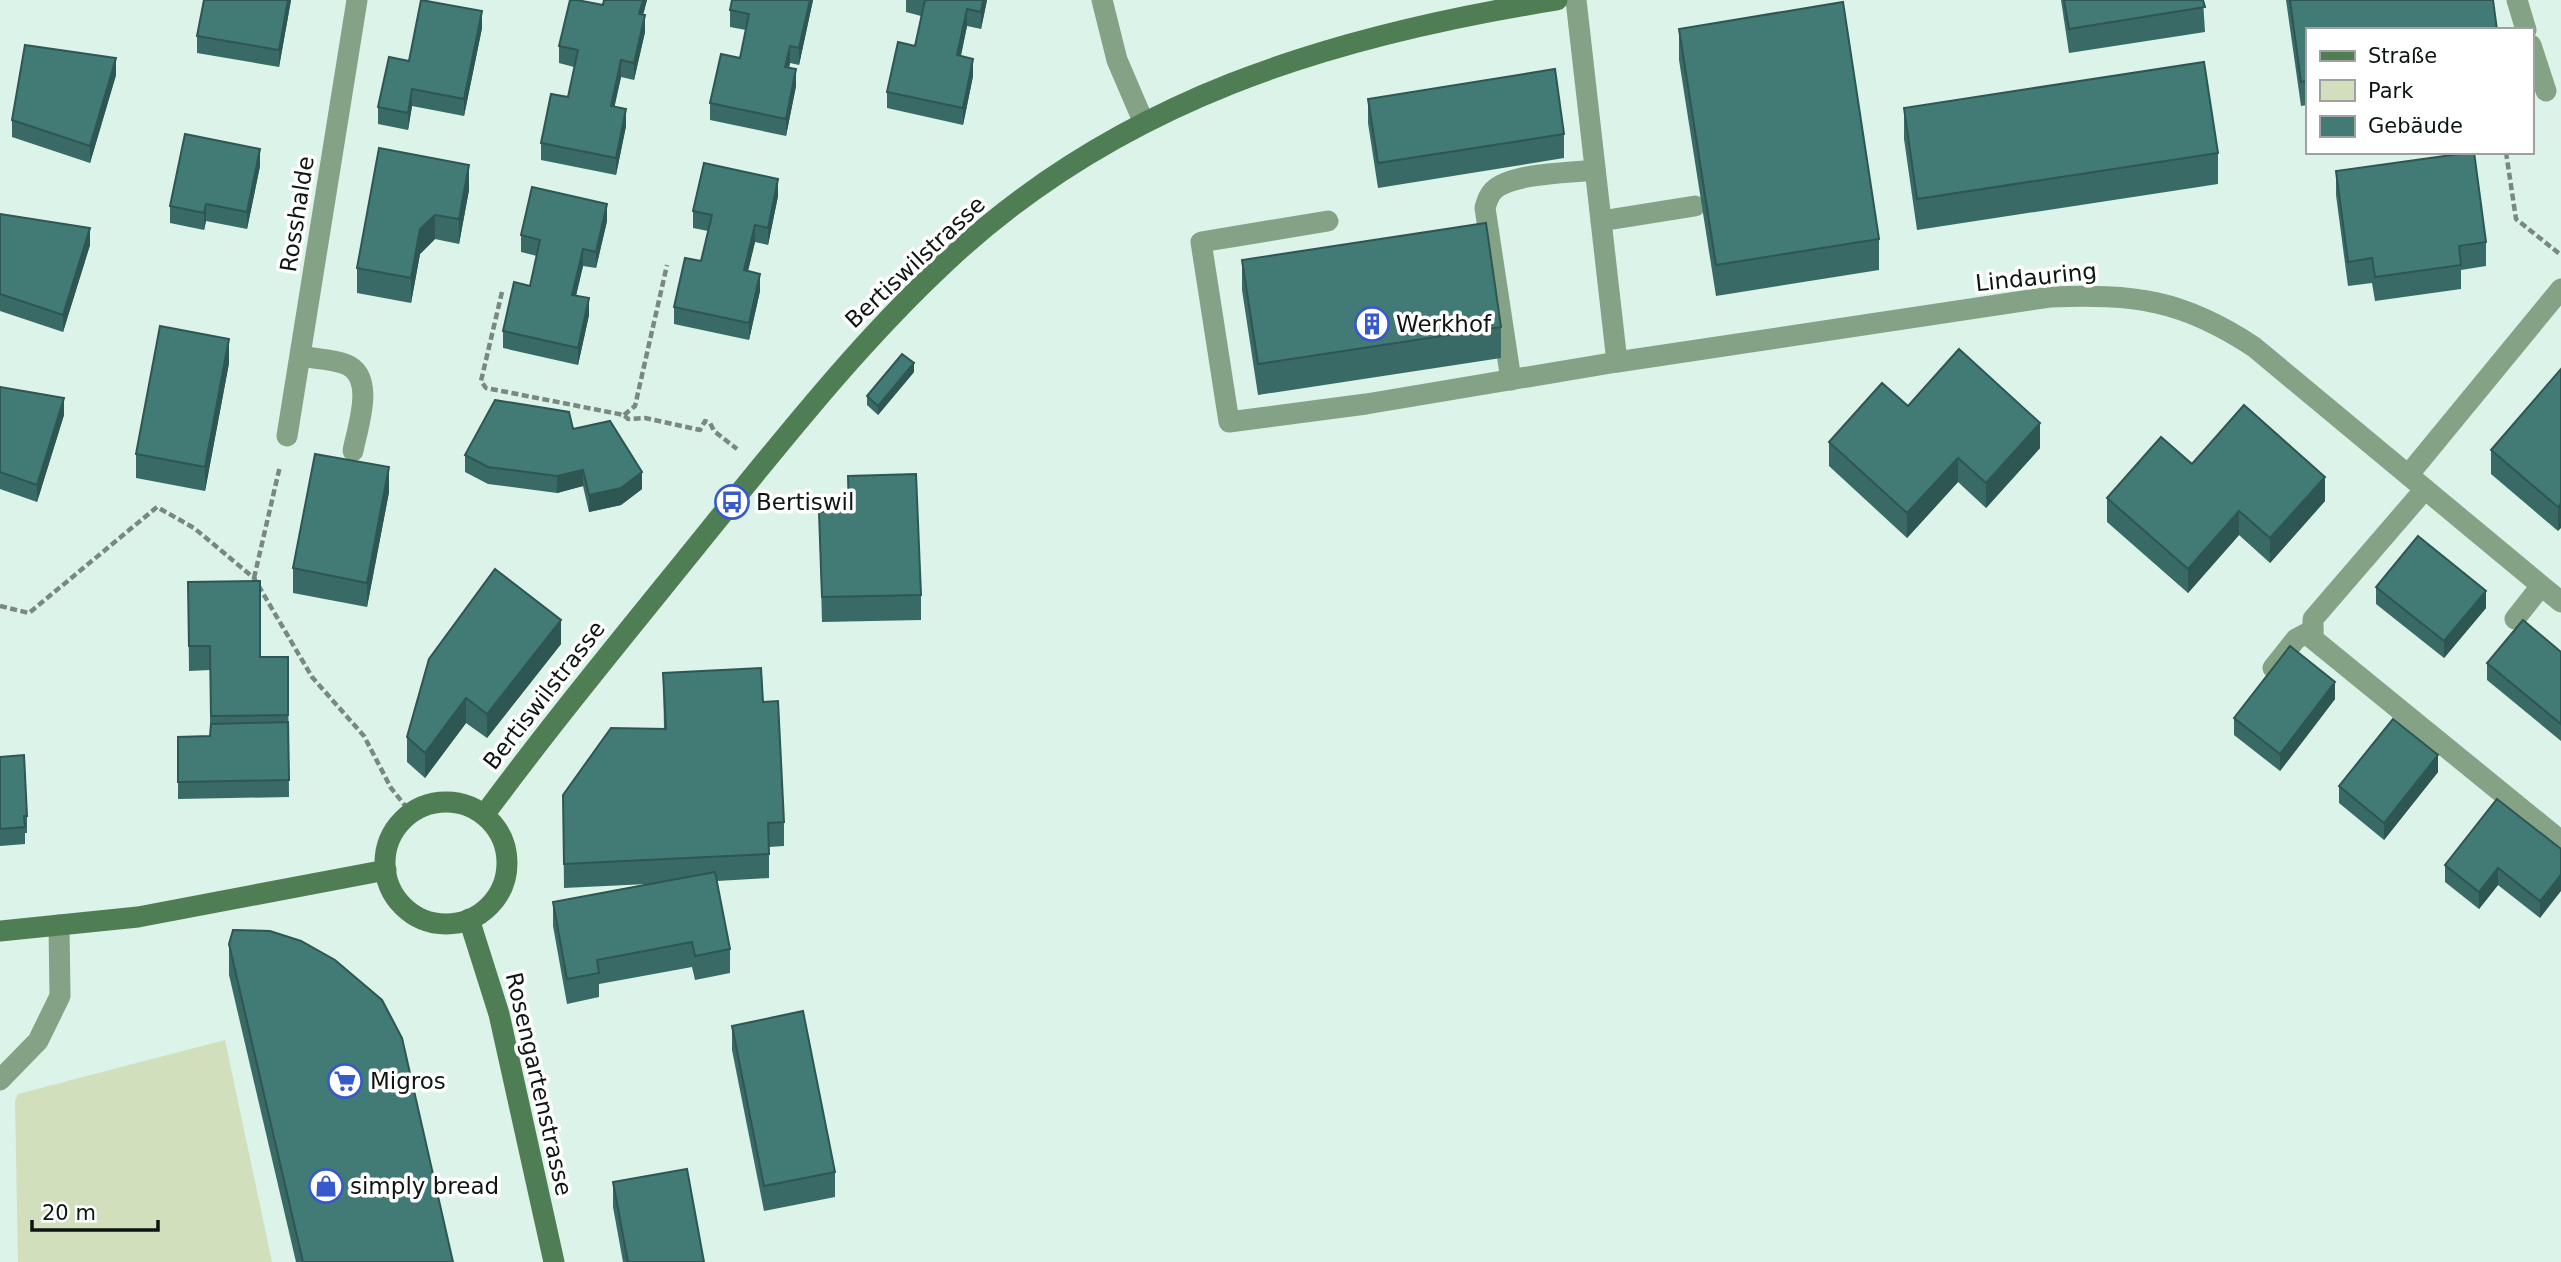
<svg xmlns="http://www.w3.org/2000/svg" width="2561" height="1262" font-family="'DejaVu Sans',sans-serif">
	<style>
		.green { fill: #d1dfbd }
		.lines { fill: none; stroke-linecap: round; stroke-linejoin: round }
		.path { stroke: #798981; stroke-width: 4.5; stroke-dasharray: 7 3.5; stroke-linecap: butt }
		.lane { stroke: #84a285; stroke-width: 21 }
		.street { stroke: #84a285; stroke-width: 21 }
		.secondary { stroke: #507e54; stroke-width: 21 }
		.wall { fill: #396a65 }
		.shaded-wall { fill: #2e5652 }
		.building { fill: #427b75; stroke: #2e5652; stroke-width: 2 }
		.labels { text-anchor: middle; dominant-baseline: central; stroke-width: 7; stroke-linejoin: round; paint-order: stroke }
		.street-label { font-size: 23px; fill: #0d1511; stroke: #fff }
		.poi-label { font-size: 23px; fill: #0d1511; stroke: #fff; text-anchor: start }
	</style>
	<rect width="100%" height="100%" fill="#dbf3e8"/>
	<path class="green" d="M225,1040L272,1262H18L15,1101L18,1094Z"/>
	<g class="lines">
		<g class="path">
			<path d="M2506,152L2516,219L2561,255"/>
			<path d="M502,292L481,381L486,388L624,415L628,419L645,418L700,430L705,421L710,423L714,431L737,449"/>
			<path d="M624,415L635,406L667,265"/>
			<path d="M254,578L280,466"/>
			<path d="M0,606L29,613L157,507L194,528L254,578L312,677L364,736L391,788L411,813"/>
		</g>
		<g class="lane">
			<path d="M2517,0L2526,30"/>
			<path d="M2531,45L2546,91"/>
			<path d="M1328,221L1201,242L1229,422L1366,404L1617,362"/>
			<path d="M1601,221L1695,206"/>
			<path d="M301,356C315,359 332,359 345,364C377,376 357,428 353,451"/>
			<path d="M1511,380L1485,208C1487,201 1489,194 1495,189C1514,173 1570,173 1595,170"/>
			<path d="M2425,489L2313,619V639L2561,841"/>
			<path d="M2515,619L2541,586"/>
			<path d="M2273,668L2296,639L2313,630"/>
			<path d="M0,1080L38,1041L60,996L59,925"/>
		</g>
		<g class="street">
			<path d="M1102,0L1117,60L1144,123"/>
			<path d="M1576,0L1617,362L2050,297C2134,294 2182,299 2254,347L2561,602"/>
			<path d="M287,436L357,0"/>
			<path d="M2409,474L2561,289"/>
		</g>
		<g class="secondary">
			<circle cx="446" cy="863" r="61"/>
			<path d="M484,815C558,715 637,620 715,523C789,432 861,341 947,261C1119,100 1330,36 1557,0"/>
			<path d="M469,919L499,1014L554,1262"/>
			<path d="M0,931L138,917L386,870"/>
		</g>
	</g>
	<g class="wall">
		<path d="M291,0L279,67L197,53V36Z"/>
		<path d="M604,0H647L643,14L645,32L634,80L621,77L614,107L626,126L616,175L541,160V143L568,97L574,67L559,63V46L603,5Z"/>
		<path d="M813,0L799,65L790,63L789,68L796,86L786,136L710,120V103L740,58L746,30L730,27V10Z"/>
		<path d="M906,0H987L981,29L967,26L961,56L973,76L963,125L887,108V92L915,46L921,16L906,12Z"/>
		<path d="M2061,0H2203L2205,32L2069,53Z"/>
		<path d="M2286,0H2493L2307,30V105L2301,106Z"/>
		<path d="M482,28L464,116L412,106L408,130L378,124V107L409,61Z"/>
		<path d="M1679,29L1879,239V270L1716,296L1679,60Z"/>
		<path d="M116,75L90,163L12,137V120Z"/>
		<path d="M1368,99L1564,134V158L1378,188L1368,123Z"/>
		<path d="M1904,108L2218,153V184L1917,230L1904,139Z"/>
		<path d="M260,166L247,229L206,221L204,230L170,223V206Z"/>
		<path d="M2336,171L2486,242V266L2461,270V289L2375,301L2372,283L2348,286L2336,195Z"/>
		<path d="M469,190L459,244L435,239L420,254L411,303L357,293V268Z"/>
		<path d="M778,196L768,245L755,242L748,271L760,291L749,340L674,324V307L701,261L708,231L693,228V211Z"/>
		<path d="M0,214L90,245L63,332L0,311Z"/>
		<path d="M607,221L596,268L583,266L576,296L589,315L578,365L503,348V331L530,286L537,256L521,252V235Z"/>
		<path d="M1242,260L1501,327V358L1258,395L1242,290Z"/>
		<path d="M229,363L205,491L136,478V454Z"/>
		<path d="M2561,369L2558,531L2491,474V450Z"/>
		<path d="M914,372L878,415L867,405V396Z"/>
		<path d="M0,387L64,415L37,502L0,489Z"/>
		<path d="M1908,406L2040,448L1986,508L1958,482L1907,538L1829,466V442Z"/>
		<path d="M573,429L642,489L621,505L589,512L583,486L557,493L488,484L465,472V455Z"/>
		<path d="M2192,464L2325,501L2270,563L2239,535L2188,593L2107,522V498Z"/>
		<path d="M848,476L921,595V620L822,622L819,512L848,511Z"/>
		<path d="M389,492L367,607L293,593V568Z"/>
		<path d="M188,582L260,657H288L289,797L178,799V737L210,736V670L189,671Z"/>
		<path d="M2376,587L2486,608L2444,658L2376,604Z"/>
		<path d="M561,644L487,738L466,723L425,778L407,762V737L429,659Z"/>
		<path d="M2561,652V741L2487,680V663Z"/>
		<path d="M663,673L763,702L784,822V846L769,847V878L717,881L730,949V973L695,980L692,967L599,984V997L567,1004L553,926V902L647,884L564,888L563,795L664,729Z"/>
		<path d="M2335,699L2280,771L2234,735V718Z"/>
		<path d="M0,757L27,816V833H25V844L0,846Z"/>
		<path d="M2438,772L2384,840L2339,803V786Z"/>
		<path d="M2561,849L2540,918L2498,885L2479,909L2445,882V865Z"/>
		<path d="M229,944L453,1262H296L229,975Z"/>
		<path d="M732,1026L835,1172V1197L764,1211L732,1050Z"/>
		<path d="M613,1182L704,1262H623L613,1207Z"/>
	</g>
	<g class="shaded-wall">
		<path d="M288,0H291L279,67V50Z"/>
		<path d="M643,0H647L639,31V14Z"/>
		<path d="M810,0H813L799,65V48Z"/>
		<path d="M983,0H987L981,29V12Z"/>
		<path d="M967,9V26L957,72V55Z"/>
		<path d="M482,11V28L464,116V99Z"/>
		<path d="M645,15V32L634,80V63Z"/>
		<path d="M790,46V63L785,84V67Z"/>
		<path d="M116,58V75L90,163V146Z"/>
		<path d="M973,59V76L963,125V108Z"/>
		<path d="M621,60V77L611,123V106Z"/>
		<path d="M796,69V86L786,136V119Z"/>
		<path d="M412,89V106L408,130V113Z"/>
		<path d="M626,109V126L616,175V158Z"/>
		<path d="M260,149V166L247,229V212Z"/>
		<path d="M469,165V190L459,244V219Z"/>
		<path d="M778,179V196L768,245V228Z"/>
		<path d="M206,204V221L204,230V213Z"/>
		<path d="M607,204V221L596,268V252Z"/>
		<path d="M435,215V239L420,254L411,303V278L420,229Z"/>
		<path d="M755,225V242L744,287V270Z"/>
		<path d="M90,228V245L63,332V315Z"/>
		<path d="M583,249V266L572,312V295Z"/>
		<path d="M760,274V291L749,340V323Z"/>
		<path d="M589,298V315L578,365V348Z"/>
		<path d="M229,339V363L205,491V467Z"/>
		<path d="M914,363V372L878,415V406Z"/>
		<path d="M64,398V415L37,502V485Z"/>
		<path d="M2040,423V448L1986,508V483Z"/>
		<path d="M1958,458V482L1907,538V513Z"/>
		<path d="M389,467V492L367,607V583Z"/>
		<path d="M583,470V486L557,493V476Z"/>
		<path d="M642,472V489L621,505L589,512V495Z"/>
		<path d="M2325,477V501L2270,563V538Z"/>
		<path d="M2561,503V528L2558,531V507Z"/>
		<path d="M2239,511V535L2188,593V569Z"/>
		<path d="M2486,591V608L2444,658V641Z"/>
		<path d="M561,620V644L487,738V714Z"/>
		<path d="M2335,682V699L2280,771V754Z"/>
		<path d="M466,698V723L425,778V753Z"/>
		<path d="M2438,755V772L2384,840V823Z"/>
		<path d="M2498,868V885L2479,909V892Z"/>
		<path d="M2561,875V891L2540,918V901Z"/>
	</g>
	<g class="building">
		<path d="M204,0H288L279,50L197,36Z"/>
		<path d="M421,0L482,11L464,99L412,89L408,113L378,107L389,57L409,61Z"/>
		<path d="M570,0H577L603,5L604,0H643L639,14L645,15L634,63L621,60L611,106L626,109L616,158L541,143L551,94L568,97L578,50L559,46Z"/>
		<path d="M732,0H810L799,48L790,46L785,67L796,69L786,119L710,103L721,54L740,58L749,14L730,10Z"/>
		<path d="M925,0H983L981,12L967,9L957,55L973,59L963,108L887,92L898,42L915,46Z"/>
		<path d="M2064,0H2203L2205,7L2069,29Z"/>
		<path d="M2290,0H2493L2497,30H2307V81L2301,82Z"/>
		<path d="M1843,2L1879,239L1716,265L1679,29Z"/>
		<path d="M25,45L116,58L90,146L12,120Z"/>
		<path d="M2204,62L2218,153L1917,199L1904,108Z"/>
		<path d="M1555,69L1564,134L1378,163L1368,99Z"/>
		<path d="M185,134L260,149L247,212L206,204L204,213L170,206Z"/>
		<path d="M379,148L469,165L459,219L435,215L420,229L411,278L357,268Z"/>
		<path d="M2474,152L2486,242L2459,246L2461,265L2375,277L2372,258L2348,262L2336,171Z"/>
		<path d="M704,163L778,179L768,228L755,225L744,270L760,274L749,323L674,307L685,258L701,261L712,215L693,211Z"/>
		<path d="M532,187L607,204L596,252L583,249L572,295L589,298L578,348L503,331L514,282L530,286L540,240L521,235Z"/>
		<path d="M0,214L90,228L63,315L0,294Z"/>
		<path d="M1486,223L1501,327L1258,364L1242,260Z"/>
		<path d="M160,326L229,339L205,467L136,454Z"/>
		<path d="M1959,349L2040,423L1986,483L1958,458L1907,513L1829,442L1882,383L1908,406Z"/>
		<path d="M902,354L914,363L878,406L867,396Z"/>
		<path d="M2561,369V503L2558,507L2491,450Z"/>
		<path d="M0,387L64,398L37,485L0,472Z"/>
		<path d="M495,400L569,412L573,429L610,421L642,472L621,488L589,495L583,470L557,476L488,467L465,455Z"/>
		<path d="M2244,405L2325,477L2270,538L2239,511L2188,569L2107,498L2161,437L2192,464Z"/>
		<path d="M315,454L389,467L367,583L293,568Z"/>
		<path d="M916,474L921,595L822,597L819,512L849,511L848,476Z"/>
		<path d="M2418,536L2486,591L2444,641L2376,587Z"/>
		<path d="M495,569L561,620L487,714L466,698L425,753L407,737L429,659Z"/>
		<path d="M260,581V657H288V715L211,716L210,646H189L188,582Z"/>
		<path d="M2523,620L2561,652V724L2487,663Z"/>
		<path d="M2290,646L2335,682L2280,754L2234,718Z"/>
		<path d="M761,668L763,702L778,701L784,822L768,823L769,854L564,864L563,795L611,728L666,729L663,673Z"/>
		<path d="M2393,719L2438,755L2384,823L2339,786Z"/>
		<path d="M288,722L289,780L178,782V737L210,736L211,724Z"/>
		<path d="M24,755L27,816H24L25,827L0,829V757Z"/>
		<path d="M2497,799L2561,849V875L2540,901L2498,868L2479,892L2445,865Z"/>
		<path d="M715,872L730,949L695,956L692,942L597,960L599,973L567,979L553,902Z"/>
		<path d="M233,930L270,931L301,941L335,960L382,1000L402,1038L453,1262H303L229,944Z"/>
		<path d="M803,1011L835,1172L764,1186L732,1026Z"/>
		<path d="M687,1169L704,1262H628L613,1182Z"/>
	</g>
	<defs>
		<g id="building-ring" transform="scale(1.75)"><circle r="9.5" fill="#fff" stroke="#3759ca" stroke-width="1.5"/><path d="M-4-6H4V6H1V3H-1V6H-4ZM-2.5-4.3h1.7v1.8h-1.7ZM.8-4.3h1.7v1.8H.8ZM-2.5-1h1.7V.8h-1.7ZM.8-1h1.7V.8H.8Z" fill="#3759ca"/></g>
		<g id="bus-ring" transform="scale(1.75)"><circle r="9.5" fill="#fff" stroke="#3759ca" stroke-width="1.5"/><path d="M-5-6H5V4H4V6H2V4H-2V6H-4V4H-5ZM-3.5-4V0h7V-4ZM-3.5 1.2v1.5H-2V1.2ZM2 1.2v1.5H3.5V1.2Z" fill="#3759ca"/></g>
		<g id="supermarket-ring" transform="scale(1.75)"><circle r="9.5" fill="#fff" stroke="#3759ca" stroke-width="1.5"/><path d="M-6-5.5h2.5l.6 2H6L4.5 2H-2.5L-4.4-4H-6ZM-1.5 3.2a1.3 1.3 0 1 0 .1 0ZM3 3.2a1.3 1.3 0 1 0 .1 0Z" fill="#3759ca"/></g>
		<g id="shop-ring" transform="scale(1.75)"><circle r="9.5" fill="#fff" stroke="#3759ca" stroke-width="1.5"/><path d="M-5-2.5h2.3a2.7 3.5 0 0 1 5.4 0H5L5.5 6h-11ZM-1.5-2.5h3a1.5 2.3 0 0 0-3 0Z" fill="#3759ca"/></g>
	</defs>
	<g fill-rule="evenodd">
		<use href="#building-ring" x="1372" y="324"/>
		<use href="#bus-ring" x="732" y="502"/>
		<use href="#supermarket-ring" x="345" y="1081"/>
		<use href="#shop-ring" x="326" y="1186"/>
	</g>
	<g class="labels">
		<g class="street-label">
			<text transform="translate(297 214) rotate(-81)">Rosshalde</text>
			<text transform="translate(915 262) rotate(-43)">Bertiswilstrasse</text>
			<text transform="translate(2036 277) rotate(-6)">Lindauring</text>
			<text transform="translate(544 695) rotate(-52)">Bertiswilstrasse</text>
			<text transform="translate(539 1084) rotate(77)">Rosengartenstrasse</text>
		</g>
		<g class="poi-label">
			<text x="1396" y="324">Werkhof</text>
			<text x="756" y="502">Bertiswil</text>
			<text x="370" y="1081">Migros</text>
			<text x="350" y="1186">simply bread</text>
		</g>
	</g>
	<rect x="2306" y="28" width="228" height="126" fill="#ffffff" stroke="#9ea1a0" stroke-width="2"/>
	<rect x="2320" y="51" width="35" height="10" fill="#507e54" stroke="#9ea1a0" stroke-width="2"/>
	<text x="2368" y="63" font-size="21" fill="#0d1511">Straße</text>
	<rect x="2320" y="80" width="35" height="21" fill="#d1dfbd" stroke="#9ea1a0" stroke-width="2"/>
	<text x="2368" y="98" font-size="21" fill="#0d1511">Park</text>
	<rect x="2320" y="116" width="35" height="21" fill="#427b75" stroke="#9ea1a0" stroke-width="2"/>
	<text x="2368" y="133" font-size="21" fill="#0d1511">Gebäude</text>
	<path d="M32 1220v10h126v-10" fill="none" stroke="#0d1511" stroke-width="3.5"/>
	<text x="42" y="1220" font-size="21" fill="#0d1511" stroke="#ffffff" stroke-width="5" paint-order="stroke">20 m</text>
</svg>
